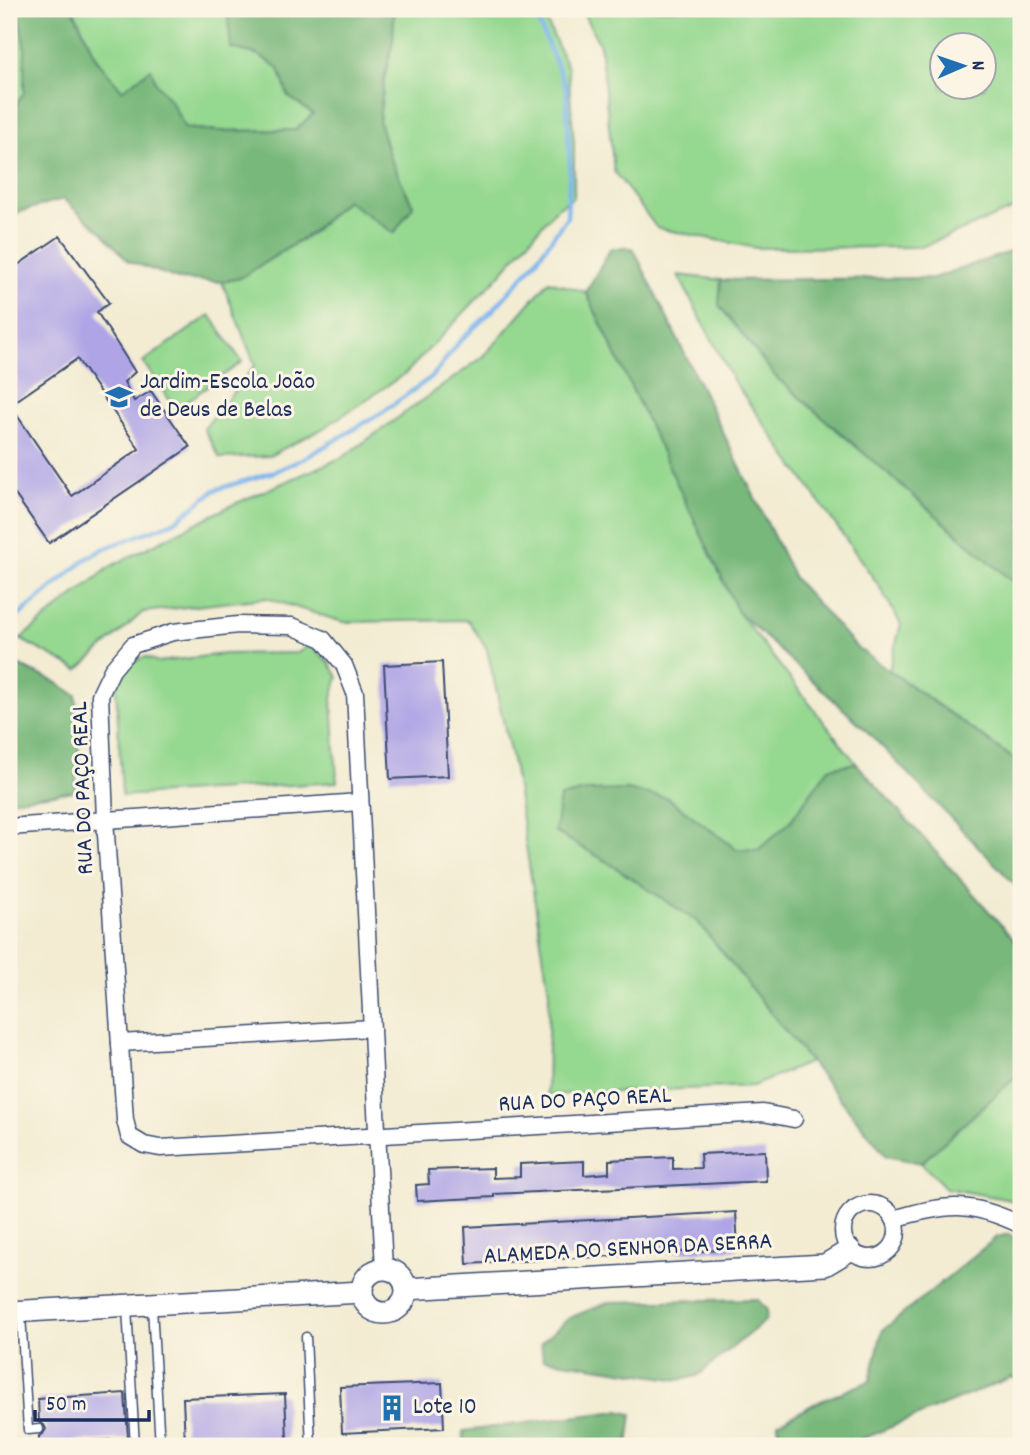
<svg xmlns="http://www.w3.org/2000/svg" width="1030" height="1455" font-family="Dekko,sans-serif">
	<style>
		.green { fill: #95d890; stroke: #588477; stroke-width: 2; fill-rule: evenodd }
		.forest { fill: #78b87a; stroke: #4a746c; stroke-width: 2 }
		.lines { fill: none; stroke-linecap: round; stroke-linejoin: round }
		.stream { stroke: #7db5ed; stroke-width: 4.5 }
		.building { fill: #afa5e6; fill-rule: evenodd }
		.service-casing { stroke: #3b4b70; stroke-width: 11 }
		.minor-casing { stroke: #3b4b70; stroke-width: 19 }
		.tertiary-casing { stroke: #3b4b70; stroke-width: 24 }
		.service { stroke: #fff; stroke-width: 8 }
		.minor { stroke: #fff; stroke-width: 16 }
		.tertiary { stroke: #fff; stroke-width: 21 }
		.labels { text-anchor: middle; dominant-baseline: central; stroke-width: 6; stroke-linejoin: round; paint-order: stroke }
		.poi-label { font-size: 24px; fill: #1b2f5e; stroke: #fcf5e5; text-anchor: start }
		.street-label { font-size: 24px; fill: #1b2f5e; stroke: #fcf5e5 }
	</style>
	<rect width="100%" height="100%" fill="#fcf5e5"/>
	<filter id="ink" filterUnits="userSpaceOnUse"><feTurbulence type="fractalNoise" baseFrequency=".0143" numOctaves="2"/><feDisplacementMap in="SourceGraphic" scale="14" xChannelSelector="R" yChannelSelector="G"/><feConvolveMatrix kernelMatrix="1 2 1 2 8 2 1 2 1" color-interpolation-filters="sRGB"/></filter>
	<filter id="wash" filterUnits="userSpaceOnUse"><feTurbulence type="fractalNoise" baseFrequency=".00686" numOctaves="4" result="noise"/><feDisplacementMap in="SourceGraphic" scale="28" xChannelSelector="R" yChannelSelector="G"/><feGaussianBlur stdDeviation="1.57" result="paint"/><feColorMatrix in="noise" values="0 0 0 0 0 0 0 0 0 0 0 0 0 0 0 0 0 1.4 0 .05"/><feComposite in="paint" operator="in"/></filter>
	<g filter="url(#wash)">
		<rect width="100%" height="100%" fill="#f3ecd3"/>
		<g class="green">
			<path d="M9,9H18L25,49L24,93L9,115Z"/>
			<path d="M73,9H253L228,17L259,55L279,69L288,96L314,114L295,130L218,131L185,128L172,103L156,83L122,91L97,59Z"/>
			<path d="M394,9H541L568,68L574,144V197L556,209L498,277L406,373L322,429L269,456L220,458L204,429L255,365L222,282L240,278L311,234L347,200L394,233L413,206L389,156L379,121L384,80L393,40Z"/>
			<path d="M581,9H1021V206L921,247L756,248L657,228L614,171L600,45ZM942,46H984V88H942Z"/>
			<path d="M678,275L721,280L719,305L776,377L1021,589V764L889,670L901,624L879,586L733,380Z"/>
			<path d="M549,281L586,292L738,612L856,763L829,768L789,823L758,850L736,849L668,798L555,832L604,860L698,922L810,1062L753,1086L547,1095L549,992L514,769L487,649L468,620L343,622L266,598L143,612L78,670L20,639L111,566L232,505L343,457L483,357Z"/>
			<path d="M210,315L242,362L176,409L143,362Z"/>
			<path d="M309,646L329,662L338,677L332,698L337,782L122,796L116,685L132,662L145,657L158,662L224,654L297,653Z"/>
			<path d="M1021,1072V1207L1011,1200L946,1188L921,1163Z"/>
		</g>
		<g class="forest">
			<path d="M18,9H73L96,59L122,90L151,69L156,83L172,103L185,128L218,131L295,130L313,114L288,96L279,69L259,55L231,48L228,17L253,9L350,12L357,9H394L393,40L384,80L379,121L389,156L413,206L394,233L346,200L311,233L240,278L222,282L178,279L128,261L102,232L63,199L9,215V115L24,93L25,49Z"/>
			<path d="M611,248H633L794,578L856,647L1021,764V891L864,728L738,612L586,292Z"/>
			<path d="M1021,248V589L776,377L719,305L721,280L933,278Z"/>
			<path d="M13,663L54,681L76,695L79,754L75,791L9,800V667Z"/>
			<path d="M856,763L1021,947V1072L921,1163L886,1156L698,922L604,860L555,832L560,797L585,791L627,790L668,798L736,849L758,850L789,823L829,768Z"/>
			<path d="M1009,1234L1021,1243V1383L1012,1377L845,1446H779L778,1423L816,1403L870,1381L882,1331L997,1237Z"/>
			<path d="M757,1299L767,1310L766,1320L697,1376L679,1380L543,1359L541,1343L569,1318L609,1302Z"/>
			<path d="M618,1411L632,1414L628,1446H465L463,1431Z"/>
		</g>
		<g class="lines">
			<path class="stream" d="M9,624L86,559L105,548L174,522L215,490L276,471L305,458L383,412L433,376L459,342L494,309L533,265L567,217L570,168L566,87L533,9"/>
		</g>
		<g id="blocks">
			<g class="building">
				<path d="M60,236L109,303L97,312L135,372L124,382L134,401L151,391L190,447L49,543L9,486V271ZM77,359L139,449L72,496L10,405Z"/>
				<path d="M442,662L448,776L390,779L384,665Z"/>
				<path d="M765,1151L766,1181L494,1194V1197L417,1201L416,1185L429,1184L428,1170L493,1168V1178L520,1177V1164L584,1161V1175L609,1173V1160L673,1157V1169L701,1168L700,1154Z"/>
				<path d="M736,1212L738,1249L467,1264L465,1227Z"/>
				<path d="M442,1383L444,1428L342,1433L340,1387Z"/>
				<path d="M125,1393L128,1439L39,1443V1436L43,1434L46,1429L44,1425L39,1422L38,1399Z"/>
				<path d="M285,1394L287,1439L185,1443L183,1398Z"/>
			</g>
		</g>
	</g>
	<g filter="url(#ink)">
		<use href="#blocks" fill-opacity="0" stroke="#3b4b70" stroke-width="2"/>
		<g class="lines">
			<g class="service-casing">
				<g id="service">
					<path d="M152,1307L160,1446"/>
					<path d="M127,1308L135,1446"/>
					<path d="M21,1314L28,1430L39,1429"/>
					<path d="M306,1337L311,1446"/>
				</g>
			</g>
			<g class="minor-casing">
				<g id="minor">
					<path d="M9,827L360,802"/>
					<path d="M120,1043L372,1028"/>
					<circle cx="870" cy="1231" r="27"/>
					<path d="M894,1219C947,1203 971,1201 1021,1225"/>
					<path d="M384,1269L355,693L344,665L323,639L292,626L238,625L173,632L133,645L112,670L100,695L105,819L125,1120L129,1136L144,1145L160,1148L763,1113L794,1119"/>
				</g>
			</g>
			<g class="tertiary-casing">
				<g id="tertiary">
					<circle cx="384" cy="1291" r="22"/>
					<path d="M406,1289L825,1265L850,1250"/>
					<path d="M9,1312L362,1292"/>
				</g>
			</g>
			<use href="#service" class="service"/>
			<use href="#minor" class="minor"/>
			<use href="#tertiary" class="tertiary"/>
		</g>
	</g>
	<defs>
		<g id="school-bare" transform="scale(2.1)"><path d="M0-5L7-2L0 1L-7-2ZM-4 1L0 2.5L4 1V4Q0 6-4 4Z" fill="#1f6fb2" stroke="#fcf5e5" stroke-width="2.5" paint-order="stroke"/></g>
		<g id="building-bare" transform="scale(2.1)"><path d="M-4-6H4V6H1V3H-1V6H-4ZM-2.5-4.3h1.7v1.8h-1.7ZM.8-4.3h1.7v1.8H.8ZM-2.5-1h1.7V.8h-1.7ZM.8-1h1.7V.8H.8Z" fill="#1f6fb2" stroke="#fcf5e5" stroke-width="2.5" paint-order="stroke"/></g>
	</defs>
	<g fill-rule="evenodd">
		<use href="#school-bare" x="119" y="397"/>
		<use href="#building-bare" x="392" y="1408"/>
	</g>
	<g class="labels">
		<g class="poi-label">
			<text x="140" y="383">Jardim-Escola João<tspan x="140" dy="28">de Deus de Belas</tspan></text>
			<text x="413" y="1408">Lote 10</text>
		</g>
		<g class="street-label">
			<text transform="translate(84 788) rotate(-92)">RUA DO PAÇO REAL</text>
			<text transform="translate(585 1101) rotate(-3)">RUA DO PAÇO REAL</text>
			<text transform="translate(628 1250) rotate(-3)">ALAMEDA DO SENHOR DA SERRA</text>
		</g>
	</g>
	<rect width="1030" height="1455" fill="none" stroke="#fcf5e5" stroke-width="35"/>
	<g transform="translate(963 66) rotate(88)"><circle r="33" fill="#fcf5e5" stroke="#a2a6af" stroke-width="2"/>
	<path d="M0-5L12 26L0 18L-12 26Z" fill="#1f6fb2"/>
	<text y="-10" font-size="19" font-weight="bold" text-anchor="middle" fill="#1b2f5e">N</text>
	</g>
	<path d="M35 1410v10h114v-10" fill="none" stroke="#1b2f5e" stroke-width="3.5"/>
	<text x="46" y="1410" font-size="21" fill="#1b2f5e" stroke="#fcf5e5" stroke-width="5" paint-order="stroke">50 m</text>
</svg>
